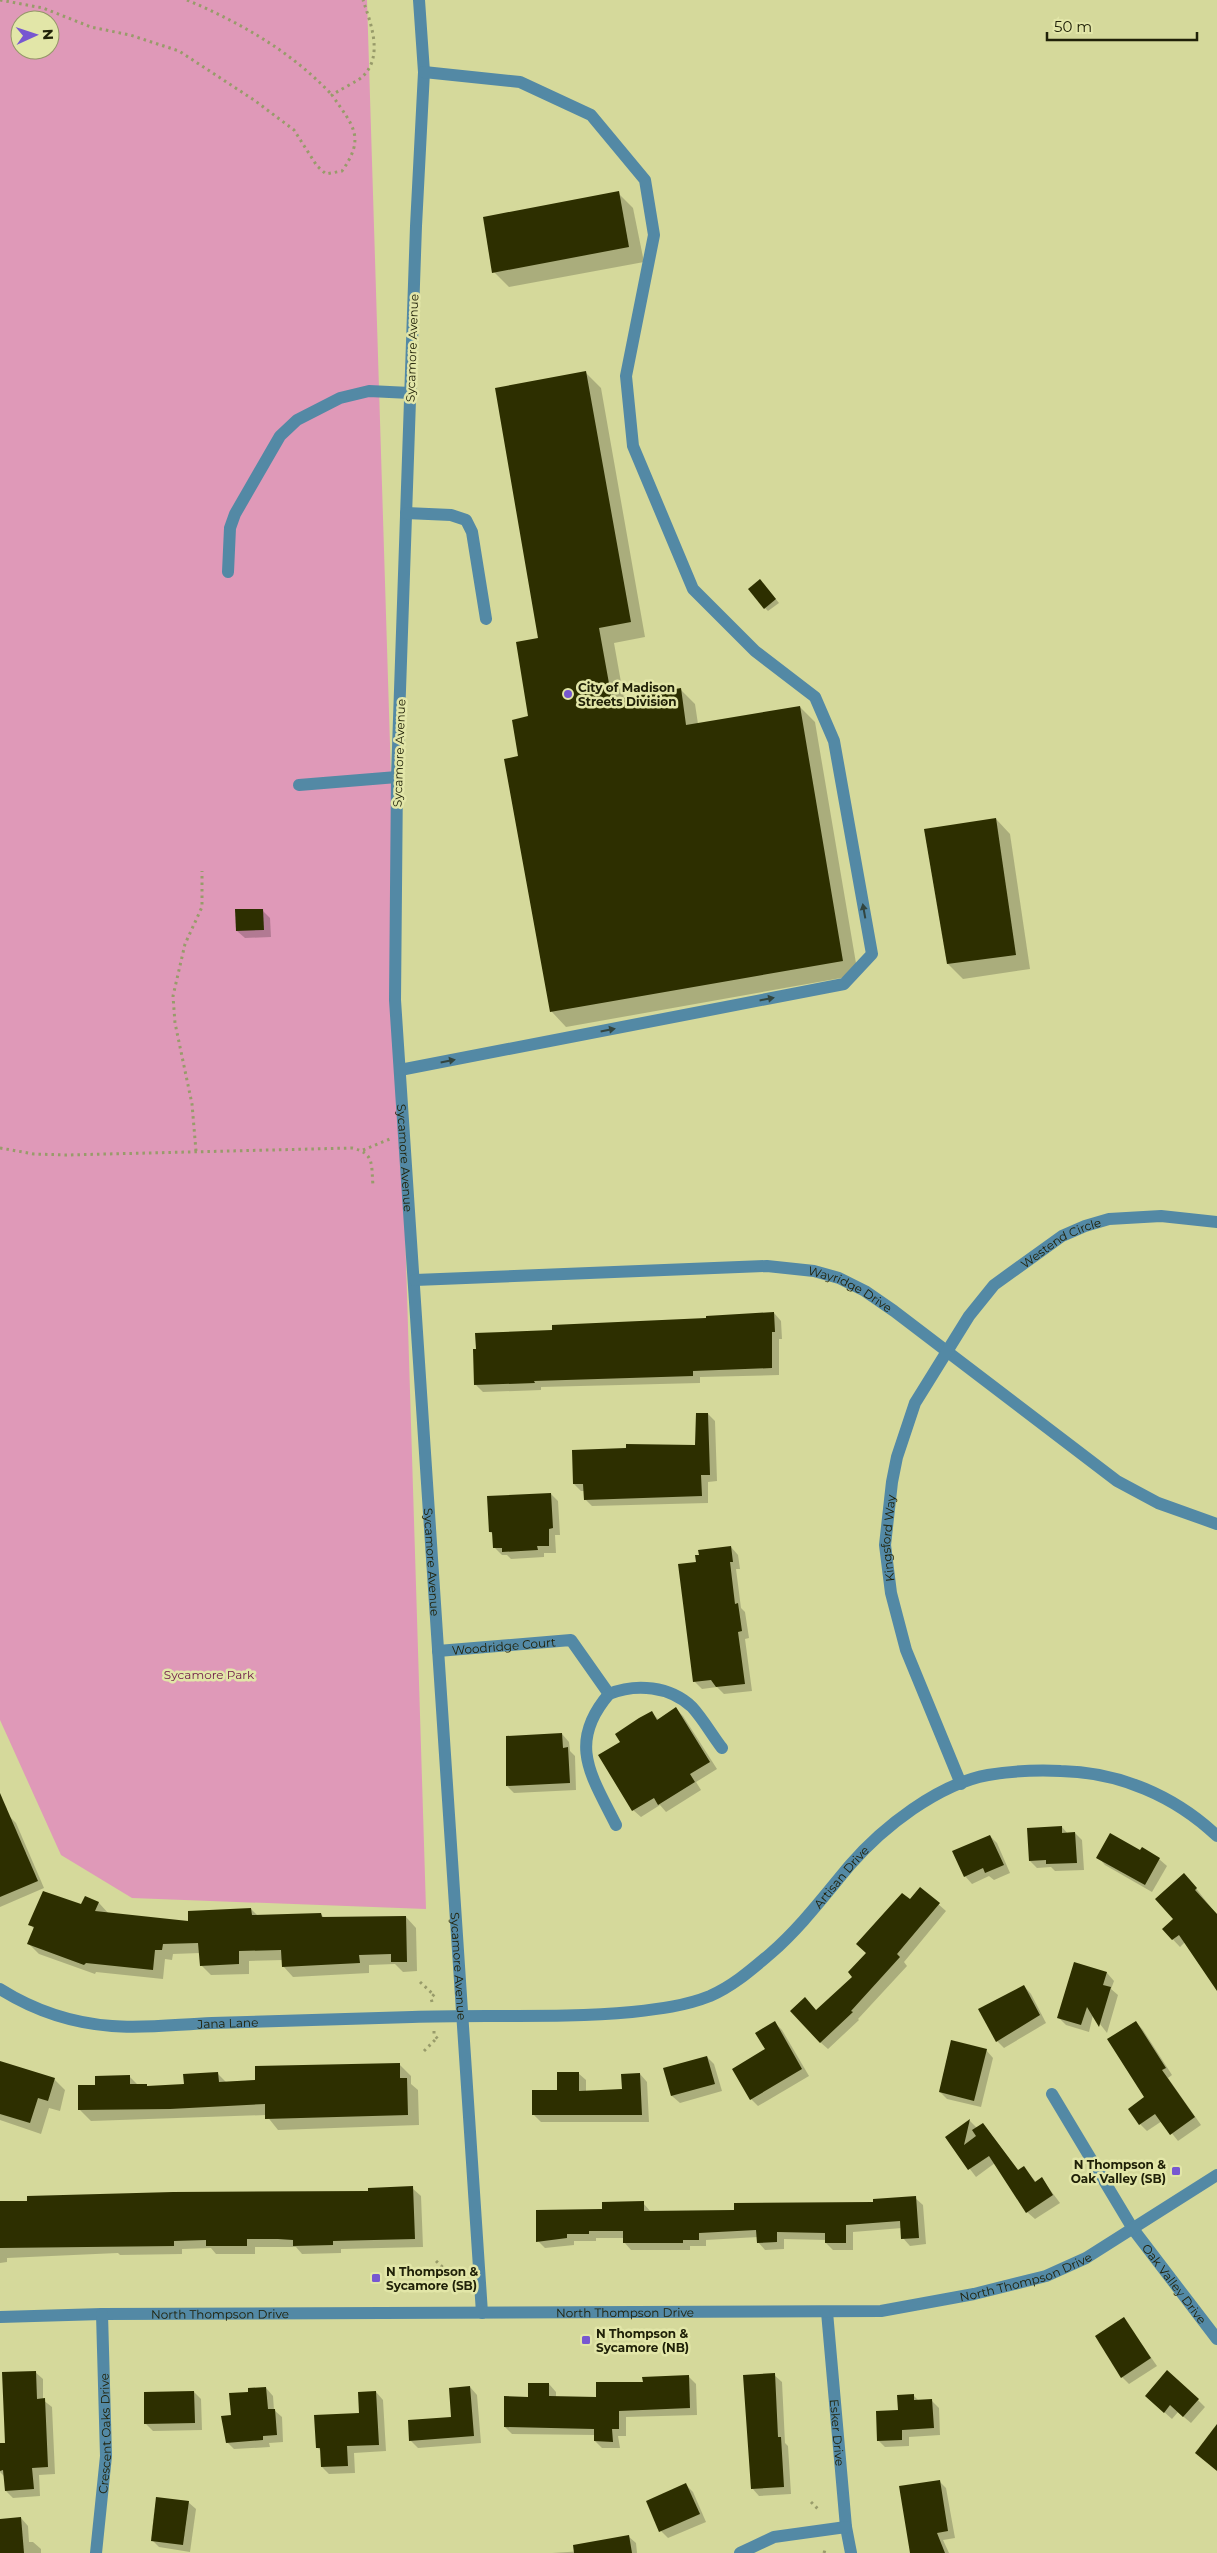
<svg xmlns="http://www.w3.org/2000/svg" width="1217" height="2553" font-family="Montserrat,sans-serif">
	<style>
		.green { fill: #df99b8; fill-rule: evenodd }
		.shadow { fill: #0003 }
		.building { fill: #2d2f00 }
		.lines { fill: none; stroke-linecap: round; stroke-linejoin: round }
		.path { stroke: #989b6a; stroke-width: 3; stroke-dasharray: 2.5 4; stroke-linecap: butt }
		.minor { stroke: #5389a5; stroke-width: 12 }
		.oneway { fill: #32453f }
		.poi-dot { fill: #7757d1; stroke: #e2e6a8; stroke-width: 2 }
		.labels { text-anchor: middle; dominant-baseline: central; stroke-width: 5; stroke-linejoin: round; paint-order: stroke }
		.street-label { font-size: 12px; fill: #202108; stroke: #e2e6a8 }
		.poi-label { font-size: 12px; font-weight: bold; fill: #202108; stroke: #e2e6a8; text-anchor: start }
		.park-label { font-size: 12px; fill: #6d1747; stroke: #e2e6a8 }
	</style>
	<rect width="100%" height="100%" fill="#d5d99b"/>
	<path class="green" d="M0,0H367L426,1909L132,1898L61,1855L0,1720ZM20,20H50V50H20Z"/>
	<g class="shadow">
		<path d="M618,193L633,208L644,262L509,287L494,272Z"/>
		<path d="M586,373L601,388L645,637L614,643L624,699L680,689L695,704L698,724L800,707L815,722L858,975L566,1027L552,1012L520,757L530,717L540,639Z"/>
		<path d="M763,583L779,603L768,611L765,608Z"/>
		<path d="M996,819L1010,834L1030,969L963,979L948,964Z"/>
		<path d="M263,911L270,918L271,937L245,938L237,931Z"/>
		<path d="M774,1313L781,1321L782,1339H779V1375L700,1377V1383L541,1387V1390L483,1392L476,1385L553,1331Z"/>
		<path d="M708,1414L715,1421L717,1481L708,1482V1503L592,1506L585,1499V1491H581L574,1484L696,1446Z"/>
		<path d="M551,1494L558,1501L560,1535H555L556,1553H544V1557L511,1559L507,1555H502L495,1548L494,1535L490,1532Z"/>
		<path d="M731,1547L738,1555L740,1569H736L741,1608L745,1612L749,1638L745,1639L752,1691L724,1694L717,1687L702,1689L694,1681L697,1563L700,1556Z"/>
		<path d="M676,1709L683,1716L717,1769L696,1782L701,1790L666,1812L660,1805L641,1817L633,1810L621,1742L651,1712L659,1720Z"/>
		<path d="M562,1734L569,1742L570,1751L575,1756L576,1790L514,1793L507,1786Z"/>
		<path d="M9,1816L16,1823L44,1888L0,1907V1820Z"/>
		<path d="M1062,1827L1068,1834L1075,1833L1082,1840L1084,1870L1055,1871L1051,1867L1037,1868L1030,1861Z"/>
		<path d="M990,1836L997,1843L1010,1873L994,1880L989,1876L972,1884L965,1876Z"/>
		<path d="M1141,1852L1159,1859L1167,1866L1152,1892L1105,1865L1098,1857Z"/>
		<path d="M1191,1882L1217,1915V1989L1185,1942L1180,1947L1163,1929L1175,1919Z"/>
		<path d="M920,1888L946,1911L904,1962L907,1966L858,2019L859,2020L828,2049L820,2042L817,2011L854,1977L867,1953Z"/>
		<path d="M86,1898L99,1903L109,1914L190,1922L251,1909L258,1916L321,1914L325,1919L406,1917L416,1928L417,1971L403,1972L395,1964L369,1965V1973L293,1977L283,1966V1960L249,1961V1974L211,1975L201,1965L200,1953L173,1954L172,1960L165,1959L163,1979L96,1972L95,1974L39,1954L29,1944L34,1929L30,1924L82,1905Z"/>
		<path d="M1074,1964L1107,1973L1114,1981L1111,1989L1118,1995L1107,2033L1093,2015L1089,2032L1066,2025L1058,2017Z"/>
		<path d="M1024,1986L1031,1994L1046,2023L1004,2048L997,2041Z"/>
		<path d="M1136,2022L1143,2030L1172,2075L1168,2078L1201,2125L1178,2141L1162,2121L1147,2131L1140,2124L1146,2097Z"/>
		<path d="M775,2023L782,2030L809,2076L758,2106L751,2099Z"/>
		<path d="M986,2050L993,2058L981,2107L947,2099L940,2092Z"/>
		<path d="M707,2057L714,2064L722,2091L680,2103L672,2096L665,2069Z"/>
		<path d="M0,2063L54,2079L65,2090L60,2111L49,2108L41,2134L0,2120Z"/>
		<path d="M399,2064L411,2076V2084L418,2090L419,2125L278,2130L266,2115L91,2121L80,2110L96,2086L129,2076L138,2085L149,2087L185,2085L218,2074L227,2083Z"/>
		<path d="M578,2073L586,2080V2092L623,2091L640,2074L647,2082L649,2122H541L534,2115Z"/>
		<path d="M970,2121L977,2128L983,2124L1019,2171L1024,2168L1036,2182L1042,2179L1060,2203L1035,2219L1027,2212L995,2163L976,2177L946,2138Z"/>
		<path d="M412,2188L421,2196L423,2247L341,2249V2253L302,2254L296,2247H255V2254H216L211,2248L182,2249V2254L120,2255L118,2253L7,2258V2262L0,2263V2202L369,2192Z"/>
		<path d="M915,2198L923,2205L926,2244L910,2246L903,2238L902,2228L853,2232V2250H833L826,2243V2240L784,2239V2249L765,2250L758,2242V2237L706,2240V2246H690V2250H631L624,2242V2238H596V2241H574V2245L545,2248L538,2241L603,2211L643,2203L651,2212H735L874,2203Z"/>
		<path d="M1124,2319L1157,2366L1129,2384L1122,2377Z"/>
		<path d="M35,2372L43,2379V2400L52,2407L55,2474L39,2475L40,2496L13,2498L6,2491L5,2477L0,2472V2445L6,2444Z"/>
		<path d="M774,2375L782,2382L785,2443L788,2446L791,2494L759,2496L752,2488Z"/>
		<path d="M688,2376L696,2384L697,2415L626,2417V2436H618L620,2448H602L595,2441V2435L512,2434L505,2427L529,2398L549,2384L556,2392V2397L597,2398L644,2384Z"/>
		<path d="M470,2387L477,2395L481,2443L418,2448L410,2440L453,2418Z"/>
		<path d="M266,2388L273,2396L274,2410L282,2417L283,2442L269,2443L270,2447L234,2449L227,2442L232,2416L249,2393Z"/>
		<path d="M194,2392L201,2399L202,2430L153,2431L146,2424Z"/>
		<path d="M376,2392L383,2400L386,2451L354,2453L355,2473L329,2474L322,2467L321,2451L317,2447L360,2414Z"/>
		<path d="M914,2396L919,2401H932L939,2408L940,2435L909,2437V2446L885,2447L878,2440Z"/>
		<path d="M1198,2400L1205,2407L1191,2423L1178,2412L1172,2419L1154,2403Z"/>
		<path d="M939,2481L946,2488L955,2538L943,2540L949,2553H911Z"/>
		<path d="M686,2485L693,2492L706,2522L668,2538L661,2531Z"/>
		<path d="M188,2502L196,2509L190,2552L159,2547L152,2540Z"/>
		<path d="M21,2518L28,2526L29,2542H33L41,2549V2553H0V2520Z"/>
		<path d="M628,2536L636,2543L637,2553H552L583,2551Z"/>
	</g>
	<g class="building">
		<path d="M619,191L629,247L492,273L483,217Z"/>
		<path d="M586,371L631,622L599,628L612,700L681,688L686,725L800,706L843,961L550,1012L504,759L518,756L512,720L528,716L516,642L538,638L495,388Z"/>
		<path d="M760,579L776,599L764,609L748,589Z"/>
		<path d="M996,818L1016,955L947,964L924,829Z"/>
		<path d="M235,909H263L264,930L236,931Z"/>
		<path d="M774,1312L775,1332H772V1368L693,1371V1376L534,1381L535,1383L474,1385L473,1349H476L475,1333L552,1330V1325L706,1318V1316Z"/>
		<path d="M696,1413H708L710,1475H701L702,1496L584,1500L583,1484H573L572,1450L626,1448V1444L695,1445Z"/>
		<path d="M551,1493L553,1528L549,1529V1546H537L538,1550L502,1552V1548H493L492,1532H489L487,1496Z"/>
		<path d="M731,1546L733,1562H730L735,1604L738,1603L742,1631L738,1632L745,1684L716,1687L711,1680L693,1682L678,1564L696,1562L695,1555H699L698,1550Z"/>
		<path d="M676,1707L710,1762L690,1774L695,1782L658,1805L654,1798L632,1811L598,1755L620,1742L615,1734L639,1718L652,1711L657,1720Z"/>
		<path d="M562,1733L563,1748L568,1747L570,1783L506,1786V1736Z"/>
		<path d="M0,1793L38,1881L0,1897Z"/>
		<path d="M1062,1826V1833L1075,1832L1077,1863L1046,1864V1860L1029,1861L1027,1828Z"/>
		<path d="M1110,1833L1140,1850L1142,1847L1160,1858L1145,1885L1096,1858Z"/>
		<path d="M990,1835L1004,1865L985,1873L983,1868L964,1877L952,1851Z"/>
		<path d="M1184,1873L1197,1888L1195,1890L1217,1914V1991L1179,1935L1172,1940L1162,1929L1173,1919L1155,1899Z"/>
		<path d="M920,1887L940,1903L897,1954L900,1957L851,2011L853,2012L820,2043L790,2011L805,1997L816,2010L852,1977L848,1972L866,1953L856,1944L902,1893L910,1899Z"/>
		<path d="M43,1891L81,1904L85,1896L99,1902L95,1911L188,1921V1911L251,1908L252,1915L321,1913L322,1917L406,1916L407,1962H391V1954L359,1955L360,1963L282,1967L281,1950L239,1951V1964L200,1966L198,1943L163,1944L162,1950H155L153,1970L86,1963L84,1965L27,1944L34,1927L28,1925Z"/>
		<path d="M1074,1962L1107,1972L1103,1985L1111,1987L1099,2027L1087,2007L1081,2025L1057,2018Z"/>
		<path d="M1024,1985L1040,2015L996,2042L978,2009Z"/>
		<path d="M775,2021L802,2069L750,2100L732,2069L765,2049L755,2033Z"/>
		<path d="M1136,2021L1166,2068L1162,2070L1195,2117L1170,2135L1155,2114L1139,2125L1128,2109L1144,2097L1107,2039Z"/>
		<path d="M951,2040L987,2049L974,2101L939,2092Z"/>
		<path d="M707,2056L715,2084L671,2096L663,2068Z"/>
		<path d="M0,2061L55,2078L48,2101L38,2098L30,2123L0,2114Z"/>
		<path d="M400,2063V2078H407L408,2115L265,2119V2104L170,2109L78,2110V2085H95V2076L130,2075V2084H147V2086L184,2084L183,2074L218,2072L219,2082L255,2080V2066Z"/>
		<path d="M557,2072H579V2091L622,2089L621,2074L640,2073L642,2115H532V2090H557Z"/>
		<path d="M970,2119L964,2145L976,2136L972,2130L983,2123L1018,2170L1024,2166L1035,2182L1042,2177L1053,2195L1026,2213L989,2156L968,2170L945,2137Z"/>
		<path d="M413,2186L415,2239L333,2241V2245L293,2246V2240L278,2239H247V2246H206V2240L174,2241V2246L0,2248V2201H27V2196L173,2192L368,2191V2188Z"/>
		<path d="M916,2196L919,2238L901,2239L900,2221L846,2225V2243H825V2233L777,2232V2242L757,2243L756,2230L699,2233V2240H683V2243H623V2231H589V2234H567V2238L536,2242V2210L602,2209V2202L644,2201V2211L734,2210V2203L873,2202V2199Z"/>
		<path d="M1124,2317L1151,2358L1121,2378L1095,2336Z"/>
		<path d="M1167,2370L1199,2399L1183,2417L1170,2405L1164,2413L1145,2396Z"/>
		<path d="M36,2371L37,2399L45,2398L48,2467L32,2468L34,2489L5,2491L3,2470L0,2471V2443H5L2,2372Z"/>
		<path d="M775,2373L778,2437H781L784,2487L751,2489L743,2375Z"/>
		<path d="M689,2375L690,2408L619,2411V2429H612L613,2442L594,2441V2429L504,2427V2396L528,2397V2383H549V2396L596,2397V2382H643L642,2377Z"/>
		<path d="M470,2386L474,2436L409,2441L408,2420L451,2417L449,2388Z"/>
		<path d="M266,2387L268,2409H275L277,2435L263,2436V2440L226,2443L221,2416L231,2415L229,2393L248,2392V2388Z"/>
		<path d="M194,2391L195,2423L144,2424V2392Z"/>
		<path d="M376,2391L379,2445L347,2446L348,2466L321,2467L320,2448H316L314,2415L359,2413L358,2392Z"/>
		<path d="M914,2394V2400L932,2399L934,2428L902,2430V2440L877,2441L876,2411L898,2410L897,2395Z"/>
		<path d="M1217,2424V2471L1195,2453Z"/>
		<path d="M940,2480L948,2531L937,2533L945,2553H910L899,2486Z"/>
		<path d="M686,2483L700,2514L659,2532L646,2501Z"/>
		<path d="M156,2497L189,2501L183,2545L151,2541Z"/>
		<path d="M21,2517L24,2553H0V2519Z"/>
		<path d="M629,2535L632,2553H574L573,2545Z"/>
	</g>
	<g class="lines">
		<g class="path">
			<path d="M0,0L43,8L91,27L130,35L179,51L254,100L294,130L317,166L326,174L342,171C366,137 353,126 332,95C339,90 358,81 362,77C384,57 371,24 363,0"/>
			<path d="M187,0C241,23 292,52 332,95"/>
			<path d="M0,1148L34,1154L66,1155L352,1148C375,1153 371,1165 373,1185"/>
			<path d="M363,1150L390,1139"/>
			<path d="M196,1151L192,1104L175,1023L173,996L185,944L202,907V871"/>
			<path d="M420,1982L434,1995"/>
			<path d="M432,2002L431,1998L436,1992"/>
			<path d="M434,2031V2035L439,2040"/>
			<path d="M424,2051L437,2038"/>
			<path d="M436,2261L453,2277"/>
			<path d="M811,2502L819,2510"/>
			<path d="M824,2553L825,2550"/>
		</g>
		<g class="minor">
			<path id="s1" d="M419,0L424,72L416,226L397,777L395,1000L482,2313"/>
			<path d="M406,513L451,515L466,520L472,532L486,619"/>
			<path d="M228,572L230,528L235,514L280,436L297,420L340,398L369,391L410,393"/>
			<path d="M299,785L397,777"/>
			<path d="M400,1070L844,984L872,954L834,741L815,697L755,651L693,589L633,446L626,376L654,235L645,180L591,115L520,82L424,72"/>
			<path id="s2" d="M415,1280L767,1266L814,1271L839,1278L865,1291L894,1311L1117,1481L1158,1503L1217,1524"/>
			<path id="s3" d="M438,1651L571,1640L609,1694C636,1683 670,1686 692,1707C703,1719 712,1735 722,1748"/>
			<path d="M609,1694C567,1743 591,1775 616,1825"/>
			<path id="s4" d="M961,1784L906,1650L891,1593L885,1545L892,1482L897,1457L915,1403L969,1316L994,1285L1062,1236L1085,1226L1109,1219L1161,1216L1217,1222"/>
			<path id="s5" d="M0,1989C35,2011 71,2023 112,2026C145,2029 180,2024 212,2023C279,2021 346,2019 412,2017C486,2014 559,2019 632,2012C659,2009 685,2006 710,1996C733,1986 751,1970 770,1954C801,1927 824,1896 850,1865C883,1827 938,1784 988,1775C1011,1771 1037,1770 1061,1771C1119,1772 1175,1796 1217,1836"/>
			<path id="s6" d="M1052,2094L1133,2229L1217,2339"/>
			<path id="s7" d="M827,2312L846,2527L851,2553"/>
			<path id="s8" d="M0,2317L102,2314L881,2311L974,2294L1046,2276L1086,2258L1217,2175"/>
			<path id="s9" d="M96,2553L106,2456L102,2314"/>
			<path d="M740,2553L774,2537L846,2527"/>
		</g>
	</g>
	<defs><path id="oneway-solid" d="M-6-.8H1V-3.2L6.5 0L1 3.2V.8H-6Z" transform="scale(1.25)"/></defs>
	<g class="oneway">
		<use href="#oneway-solid" transform="translate(864 911) rotate(-100)"/>
		<use href="#oneway-solid" transform="translate(767 999) rotate(-11)"/>
		<use href="#oneway-solid" transform="translate(608 1030) rotate(-11)"/>
		<use href="#oneway-solid" transform="translate(448 1061) rotate(-11)"/>
	</g>
	<g class="poi-dot">
		<circle cx="568" cy="694" r="5"/>
		<rect x="1171" y="2166" width="10" height="10" rx="2.5"/>
		<rect x="371" y="2273" width="10" height="10" rx="2.5"/>
		<rect x="581" y="2335" width="10" height="10" rx="2.5"/>
	</g>
	<g class="labels">
		<g class="street-label">
			<text transform="translate(412 348) rotate(-88)">Sycamore Avenue</text>
			<text transform="translate(399 753) rotate(-88)">Sycamore Avenue</text>
			<text stroke="none"><textPath href="#s1" startOffset="1159">Sycamore Avenue</textPath></text>
			<text stroke="none"><textPath href="#s4" startOffset="620">Westend Circle</textPath></text>
			<text stroke="none"><textPath href="#s2" startOffset="440">Wayridge Drive</textPath></text>
			<text stroke="none"><textPath href="#s4" startOffset="259">Kingsford Way</textPath></text>
			<text stroke="none"><textPath href="#s1" startOffset="1564">Sycamore Avenue</textPath></text>
			<text stroke="none"><textPath href="#s3" startOffset="66">Woodridge Court</textPath></text>
			<text stroke="none"><textPath href="#s5" startOffset="898">Artisan Drive</textPath></text>
			<text stroke="none"><textPath href="#s1" startOffset="1969">Sycamore Avenue</textPath></text>
			<text stroke="none"><textPath href="#s5" startOffset="235">Jana Lane</textPath></text>
			<text stroke="none"><textPath href="#s8" startOffset="1030">North Thompson Drive</textPath></text>
			<text stroke="none"><textPath href="#s6" startOffset="226">Oak Valley Drive</textPath></text>
			<text stroke="none"><textPath href="#s8" startOffset="220">North Thompson Drive</textPath></text>
			<text stroke="none"><textPath href="#s8" startOffset="625">North Thompson Drive</textPath></text>
			<text stroke="none"><textPath href="#s7" startOffset="121">Esker Drive</textPath></text>
			<text stroke="none"><textPath href="#s9" startOffset="120">Crescent Oaks Drive</textPath></text>
		</g>
		<g class="poi-label">
			<text x="578" y="687">City of Madison<tspan x="578" dy="14">Streets Division</tspan></text>
			<text x="1166" y="2164" text-anchor="end">N Thompson &amp;<tspan x="1166" dy="14">Oak Valley (SB)</tspan></text>
			<text x="386" y="2271">N Thompson &amp;<tspan x="386" dy="14">Sycamore (SB)</tspan></text>
			<text x="596" y="2333">N Thompson &amp;<tspan x="596" dy="14">Sycamore (NB)</tspan></text>
		</g>
		<g class="park-label">
			<text x="209" y="1674">Sycamore Park</text>
		</g>
	</g>
	<g transform="translate(35 35) rotate(87)"><circle r="24" fill="#e2e6a8" stroke="#949768"/>
	<path d="M0-4L9 19L0 12L-9 19Z" fill="#7757d1"/>
	<text y="-8" font-size="14" font-weight="bold" text-anchor="middle" fill="#202108">N</text>
	</g>
	<path d="M1047 32v8h150v-8" fill="none" stroke="#202108" stroke-width="2.5"/>
	<text x="1054" y="32" font-size="15" fill="#202108" stroke="#e2e6a8" stroke-width="4" paint-order="stroke">50 m</text>
</svg>
